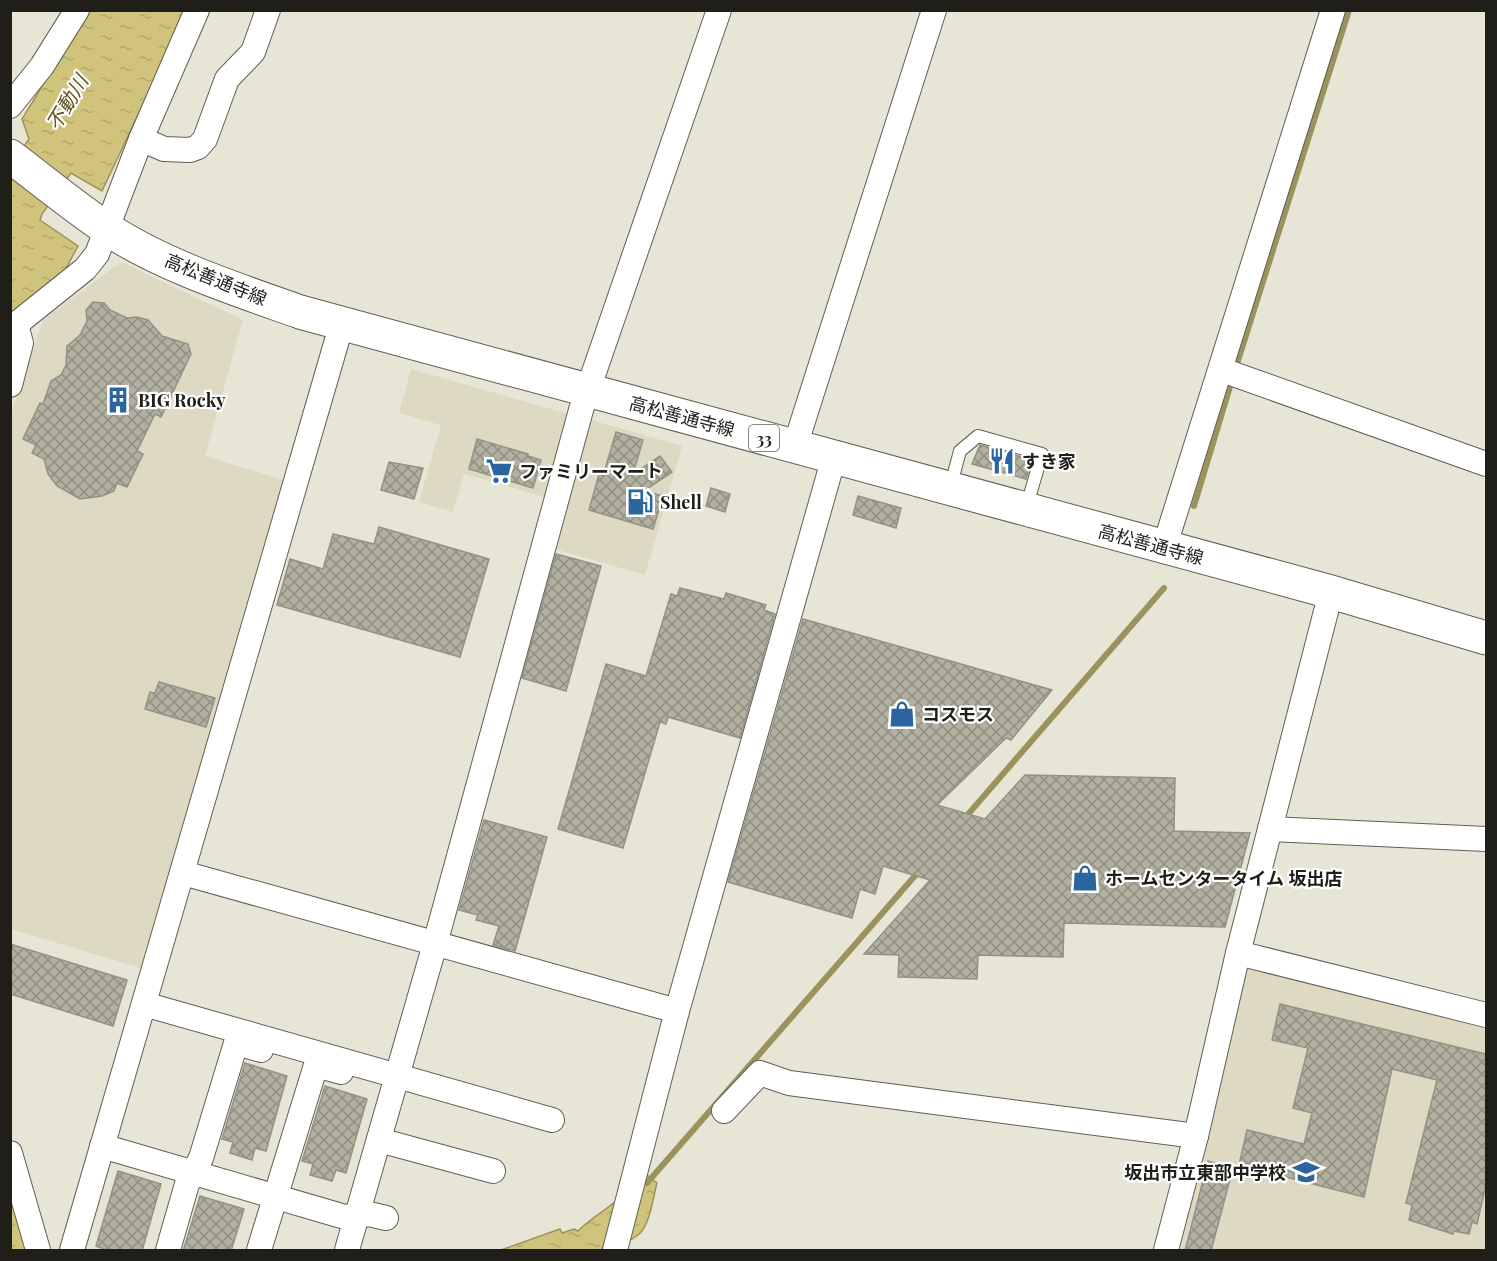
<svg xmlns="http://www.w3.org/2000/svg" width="1497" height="1261" font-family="'Playfair Display','Noto Sans JP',serif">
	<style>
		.built { fill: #ddd9c3 }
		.water { fill: url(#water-ripples); stroke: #9b925e; stroke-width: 1.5 }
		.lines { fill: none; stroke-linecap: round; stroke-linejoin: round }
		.stream { stroke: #9b925e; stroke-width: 6 }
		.building { fill: url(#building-cross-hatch); stroke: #959285; stroke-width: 1.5 }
		.service-casing { stroke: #615f52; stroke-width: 14 }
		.minor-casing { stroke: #615f52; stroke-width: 26 }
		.primary-casing { stroke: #615f52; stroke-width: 35 }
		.service { stroke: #fff; stroke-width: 12 }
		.minor { stroke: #fff; stroke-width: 24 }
		.primary { stroke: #fff; stroke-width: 33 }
		.labels { text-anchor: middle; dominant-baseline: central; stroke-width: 4.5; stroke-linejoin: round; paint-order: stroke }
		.shield { fill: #fff; stroke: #62625e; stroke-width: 1.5 }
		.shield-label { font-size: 16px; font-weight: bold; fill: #1f1e19 }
		.street-label { font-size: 18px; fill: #1f1e19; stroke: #fff }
		.poi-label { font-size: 18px; font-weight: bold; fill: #1f1e19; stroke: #fff; text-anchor: start }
		.water-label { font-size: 20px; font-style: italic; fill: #5d541f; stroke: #fff }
	</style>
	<defs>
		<pattern id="water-ripples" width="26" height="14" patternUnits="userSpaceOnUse" patternTransform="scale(1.5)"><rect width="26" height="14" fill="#d0c47c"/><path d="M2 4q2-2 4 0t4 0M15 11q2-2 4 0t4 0" fill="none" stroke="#b2a86b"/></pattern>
		<pattern id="building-cross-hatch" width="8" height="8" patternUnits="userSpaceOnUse" patternTransform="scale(1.5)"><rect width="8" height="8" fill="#b2b0a1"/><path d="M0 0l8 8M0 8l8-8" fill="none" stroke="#908f82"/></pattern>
	</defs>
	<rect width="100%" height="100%" fill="#e7e5d5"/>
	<g class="built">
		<path d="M121,262L243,320L205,456L287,481L144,969L11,929L10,416L43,320Z"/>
		<path d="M411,369L572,415L548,498L464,474L453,512L419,502L441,425L399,413Z"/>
		<path d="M588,419L682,446L645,575L552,548Z"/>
		<path d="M1247,964L1486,1025V1250H1178Z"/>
	</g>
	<g class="water">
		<path d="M88,11H187L102,191L71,173L42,214L40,220L78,246L64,272L11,313V165L29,139L22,119Z"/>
		<path d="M642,1171L657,1183C653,1197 650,1226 638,1235C606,1260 540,1250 501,1250L560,1229L562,1233L574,1229L578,1231C590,1219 603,1212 616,1201C626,1193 634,1181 642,1171Z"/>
		<path d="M11,1179L31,1250H11Z"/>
	</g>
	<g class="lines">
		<g class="stream">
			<path d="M1235,370L1349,10"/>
			<path d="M1194,506L1232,380"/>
			<path d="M964,819L1164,588"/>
			<path d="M647,1183L920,870"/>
		</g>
	</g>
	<g class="building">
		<path d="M93,302L104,303L110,310L127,318L137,317L148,320L162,336L188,344L191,354L161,417L155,414L137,451L143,454L127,487L117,483L114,491L102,496L80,499L57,486L48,474L44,459L32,453L36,445L23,439L40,403L43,404L51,381L61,375L66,365L67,346L80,335L87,321L86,310Z"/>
		<path d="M616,432L643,440L633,474L660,456L672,472L644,491L663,496L653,529L589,510L599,474L603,476Z"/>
		<path d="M477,439L528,454V456L541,460L533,488L469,469Z"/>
		<path d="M980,445L1032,460L1026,479L972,464Z"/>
		<path d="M389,462L423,468L414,499L381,490Z"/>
		<path d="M711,488L730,494L725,512L706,506Z"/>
		<path d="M858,496L901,508L896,528L853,515Z"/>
		<path d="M379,527L489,559L460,657L277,605L290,559L323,569L333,534L374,544Z"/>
		<path d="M556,554L601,566L566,691L522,678Z"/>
		<path d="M680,588L724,599L726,593L766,605L764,610L775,614L740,738L668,717L666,724L660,722L623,848L558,829L606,664L646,676L671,594L677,596Z"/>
		<path d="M803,619L1052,690L1011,740L1006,738L937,805L985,819L1025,775L1175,778L1174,831L1250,833L1225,927L1064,923L1063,957L978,955L977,979L898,977L899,955L864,954L930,880L883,866L875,894L860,889L852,918L728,882Z"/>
		<path d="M159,682L215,698L206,727L145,709L150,692L155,693Z"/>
		<path d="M484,820L547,837L515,951L493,945L499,926L476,920L478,915L459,910Z"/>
		<path d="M10,944L127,980L113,1026L10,994Z"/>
		<path d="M1280,1004L1486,1054V1185L1477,1224L1472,1222L1469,1234L1454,1231L1453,1234L1409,1220L1412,1205L1406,1203L1437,1080L1392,1069L1364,1197L1239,1165L1247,1130L1304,1144L1312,1113L1293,1108L1308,1048L1272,1040Z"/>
		<path d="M245,1063L287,1076L266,1151L255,1148L252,1160L230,1153L233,1142L222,1139Z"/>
		<path d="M325,1086L367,1099L346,1173L336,1170L332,1181L310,1175L313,1164L302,1161Z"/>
		<path d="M1208,1161L1233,1168L1211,1251H1185Z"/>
		<path d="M118,1171L161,1184L142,1251H109L96,1246Z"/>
		<path d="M200,1196L244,1209L231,1251H183Z"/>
	</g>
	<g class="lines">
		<g class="service-casing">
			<path id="service" d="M950,488L960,451L978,436L1042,454L1026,508"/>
		</g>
		<g class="minor-casing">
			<g id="minor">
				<path d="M10,106L42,66L77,10"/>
				<path d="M141,139L197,10"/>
				<path d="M10,329L85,269L97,254L141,139L164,149L190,150L198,147L205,139L227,79L253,52L268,10"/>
				<path d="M1222,370L1486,464"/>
				<path d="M10,385L21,343L16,325"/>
				<path d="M795,446L934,10"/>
				<path d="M1164,548L1333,10"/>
				<path d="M1270,829L1486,839"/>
				<path d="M183,873L677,1011"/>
				<path d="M1238,953L1486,1015"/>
				<path d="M144,1004L552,1120"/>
				<path d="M724,1111L760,1073L789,1083L1196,1136"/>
				<path d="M379,1140L493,1171"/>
				<path d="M102,1146L345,1217L369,1214L386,1218"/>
				<path d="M10,1153L38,1250"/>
				<path d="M72,1250L342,323"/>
				<path d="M168,1250L187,1184L201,1158L236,1043L261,1050"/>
				<path d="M259,1250L316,1065L341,1072"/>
				<path d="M347,1250L435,944L581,410L719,10"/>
				<path d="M615,1250L677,1011L834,457"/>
				<path d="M1166,1250L1196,1136L1238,953L1331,592"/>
			</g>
		</g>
		<g class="primary-casing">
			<path id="primary" d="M10,156C42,180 73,206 106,228C161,265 238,290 300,312L1331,592L1486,638"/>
		</g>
		<use href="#service" class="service"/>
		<use href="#minor" class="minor"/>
		<use href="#primary" class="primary"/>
	</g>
	<defs>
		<g id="building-bare" transform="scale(2.07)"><path d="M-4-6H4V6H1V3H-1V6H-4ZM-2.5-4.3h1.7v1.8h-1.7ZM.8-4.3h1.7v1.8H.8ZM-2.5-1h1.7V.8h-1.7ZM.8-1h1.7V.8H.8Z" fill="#2a659d" stroke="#fff" stroke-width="2.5" paint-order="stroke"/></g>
		<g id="restaurant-bare" transform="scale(2.07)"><path d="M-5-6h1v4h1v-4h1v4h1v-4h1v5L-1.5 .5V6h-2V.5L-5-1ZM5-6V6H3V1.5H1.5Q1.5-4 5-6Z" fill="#2a659d" stroke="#fff" stroke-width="2.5" paint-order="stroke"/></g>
		<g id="supermarket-bare" transform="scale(2.07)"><path d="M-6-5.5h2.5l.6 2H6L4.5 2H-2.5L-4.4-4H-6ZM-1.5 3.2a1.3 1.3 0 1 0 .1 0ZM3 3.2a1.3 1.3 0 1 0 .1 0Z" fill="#2a659d" stroke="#fff" stroke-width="2.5" paint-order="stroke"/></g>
		<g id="fuel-bare" transform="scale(2.07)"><path d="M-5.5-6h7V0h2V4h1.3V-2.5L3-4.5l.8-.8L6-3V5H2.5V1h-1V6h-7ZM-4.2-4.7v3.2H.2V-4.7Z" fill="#2a659d" stroke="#fff" stroke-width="2.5" paint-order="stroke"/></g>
		<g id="shop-bare" transform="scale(2.07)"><path d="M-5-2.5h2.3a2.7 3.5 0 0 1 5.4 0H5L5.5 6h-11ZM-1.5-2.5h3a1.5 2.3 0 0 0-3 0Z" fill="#2a659d" stroke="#fff" stroke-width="2.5" paint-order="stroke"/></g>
		<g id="school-bare" transform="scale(2.07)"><path d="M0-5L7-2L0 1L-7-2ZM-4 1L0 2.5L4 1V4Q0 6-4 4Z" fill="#2a659d" stroke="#fff" stroke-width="2.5" paint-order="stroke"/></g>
	</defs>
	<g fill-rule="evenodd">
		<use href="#building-bare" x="118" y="400"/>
		<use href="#restaurant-bare" x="1002" y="461"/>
		<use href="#supermarket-bare" x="499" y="471"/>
		<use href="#fuel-bare" x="640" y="502"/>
		<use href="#shop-bare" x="902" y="714"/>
		<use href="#shop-bare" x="1085" y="878"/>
		<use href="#school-bare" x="1306" y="1172"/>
	</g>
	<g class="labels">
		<rect class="shield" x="749" y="425" width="30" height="26" rx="4.5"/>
		<g class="shield-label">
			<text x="764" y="438">33</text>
		</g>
		<g class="street-label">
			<text transform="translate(216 279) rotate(22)">高松善通寺線</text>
			<text transform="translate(682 416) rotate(15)">高松善通寺線</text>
			<text transform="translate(1151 544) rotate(15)">高松善通寺線</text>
		</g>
		<g class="poi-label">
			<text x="138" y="400">BIG Rocky</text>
			<text x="1022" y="461">すき家</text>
			<text x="519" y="471">ファミリーマート</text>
			<text x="660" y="502">Shell</text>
			<text x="922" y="714">コスモス</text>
			<text x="1105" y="878">ホームセンタータイム 坂出店</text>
			<text x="1286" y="1172" text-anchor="end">坂出市立東部中学校</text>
		</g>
		<g class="water-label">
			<text transform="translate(66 102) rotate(-59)">不動川</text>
		</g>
	</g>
	<rect width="1497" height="1261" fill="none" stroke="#1f1e19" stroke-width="24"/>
</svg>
